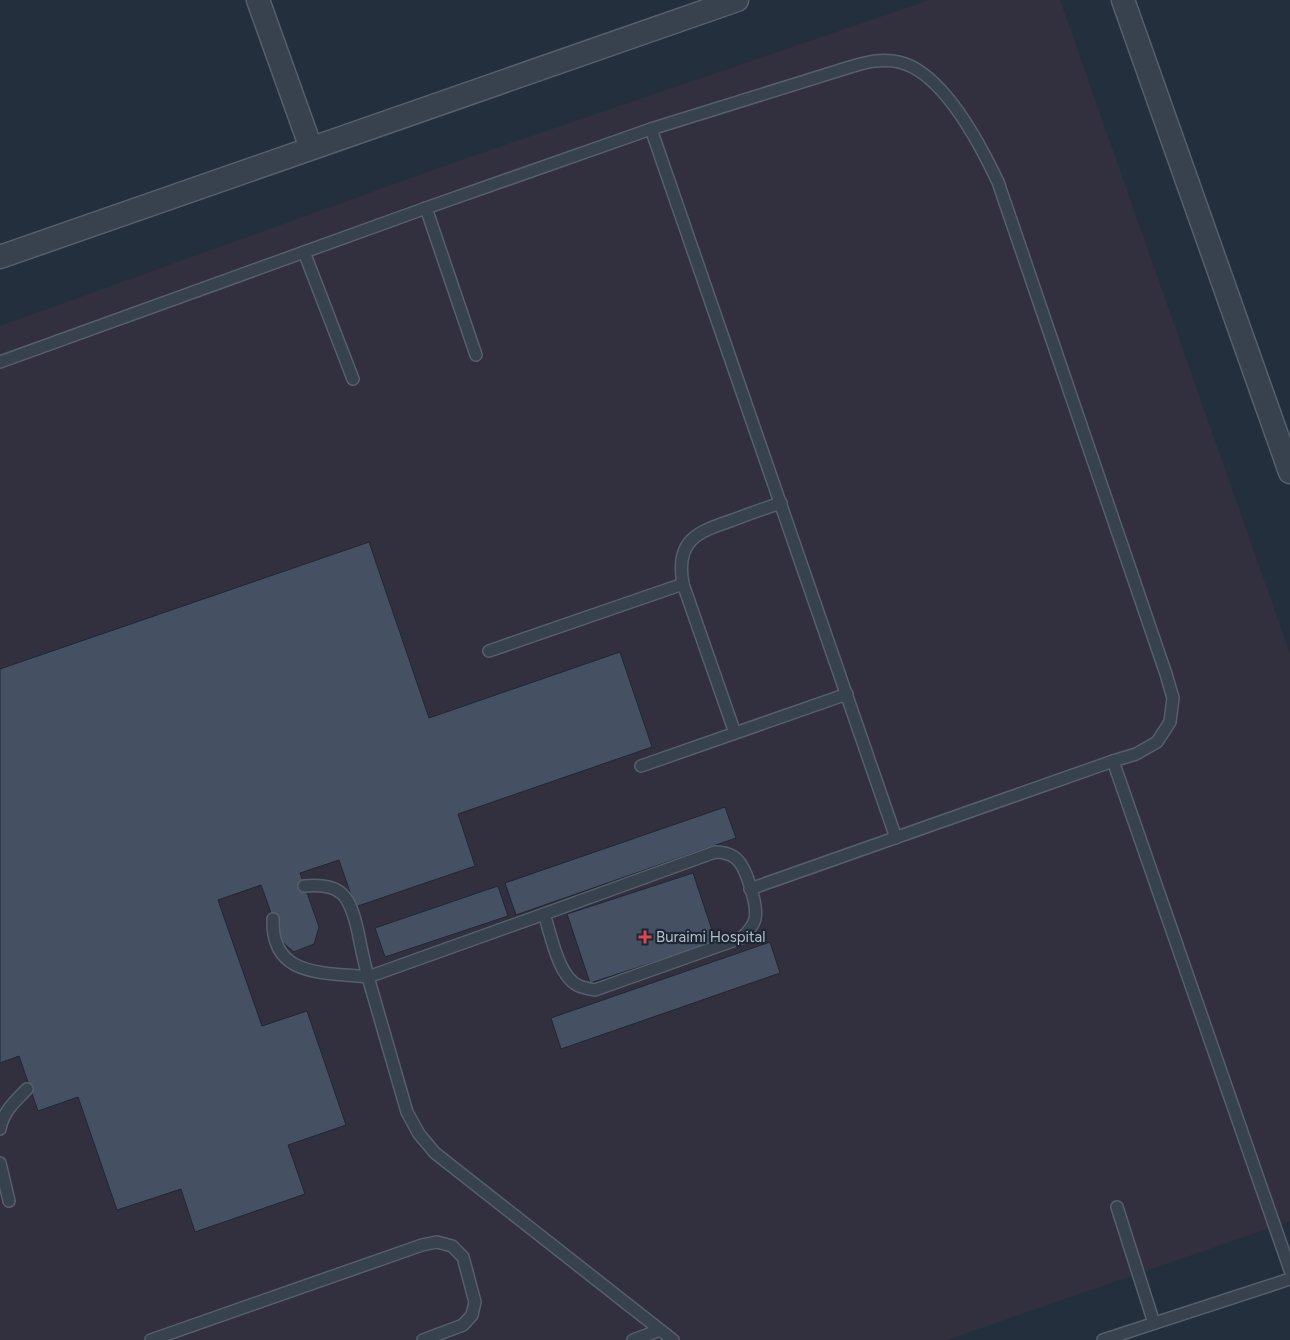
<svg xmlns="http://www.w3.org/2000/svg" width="1290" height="1340" font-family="Figtree,sans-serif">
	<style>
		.medical { fill: #32303f }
		.building { fill: #455162; stroke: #1f2835 }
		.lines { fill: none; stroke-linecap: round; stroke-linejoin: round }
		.service-casing { stroke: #565f6c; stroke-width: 14 }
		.minor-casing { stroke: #565f6c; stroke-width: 25 }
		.service { stroke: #38414e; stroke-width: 11 }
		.minor { stroke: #38414e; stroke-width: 22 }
		.health-dot { fill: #e0444e; stroke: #1d2633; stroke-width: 2 }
		.labels { text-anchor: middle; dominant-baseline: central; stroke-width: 4.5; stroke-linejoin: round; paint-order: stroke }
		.poi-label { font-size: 15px; fill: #b4bcc9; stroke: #1d2633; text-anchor: start }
	</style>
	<rect width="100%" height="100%" fill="#242f3e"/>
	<path class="medical" d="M930,0H1060L1290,654V1221L947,1340H0V326L461,160Z"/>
	<g class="building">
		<path d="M369,542L429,718L620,652L652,747L458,814L475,866L355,907L339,860L300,873L319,927L314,944L294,952L281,941L261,885L218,900L262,1026L307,1011L346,1125L288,1145L305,1194L195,1232L181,1189L117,1210L78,1097L38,1111L19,1056L0,1063V669Z"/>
		<path d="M725,807L736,838L516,915L505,883Z"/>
		<path d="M693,873L716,942L590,983L567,914Z"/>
		<path d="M498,886L508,916L385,957L375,928Z"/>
		<path d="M770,942L780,973L561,1049L551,1018Z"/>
	</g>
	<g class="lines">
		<g class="service-casing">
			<g id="service">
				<path d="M651,129L896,838"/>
				<path d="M426,208L476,355"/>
				<path d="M304,252L353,379"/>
				<path d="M0,362L426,208L651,129L850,67C866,62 882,58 899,62C943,72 980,144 998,182L1166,674L1173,698L1170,722L1157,742L1136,754L1113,761L750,889"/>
				<path d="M489,651L683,584"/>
				<path d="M735,733L683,584C675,540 697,532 733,520C749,514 765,508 781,503"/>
				<path d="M1113,761L1290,1270"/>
				<path d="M641,766L847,694"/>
				<path d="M715,852C722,852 728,853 734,857C746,864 758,906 755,919C753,927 747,933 741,938L595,990C590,989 584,988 579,986C558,977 551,934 544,914Z"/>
				<path d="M544,914L368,977L407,1112L419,1134L435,1153L673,1340"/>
				<path d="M273,919C271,978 324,972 368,977C364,962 361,947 358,932C350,897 343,882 304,886"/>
				<path d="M0,1129C3,1112 15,1101 27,1089"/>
				<path d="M0,1163L9,1201"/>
				<path d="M1117,1207L1154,1323"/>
				<path d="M151,1340L422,1245L437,1242L452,1246L463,1257L475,1302L472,1315L463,1325L423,1340"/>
				<path d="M633,1340L660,1330"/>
				<path d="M1103,1340L1290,1279"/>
			</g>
		</g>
		<g class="minor-casing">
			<g id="minor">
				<path d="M258,0L311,148"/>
				<path d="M1123,0L1290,472"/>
				<path d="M0,257L737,0"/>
			</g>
		</g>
		<use href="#service" class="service"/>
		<use href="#minor" class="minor"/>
	</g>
	<path class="health-dot" d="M642.5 929.5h5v5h5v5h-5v5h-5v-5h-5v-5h5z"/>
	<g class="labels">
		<g class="poi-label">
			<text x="656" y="937">Buraimi Hospital</text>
		</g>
	</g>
</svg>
